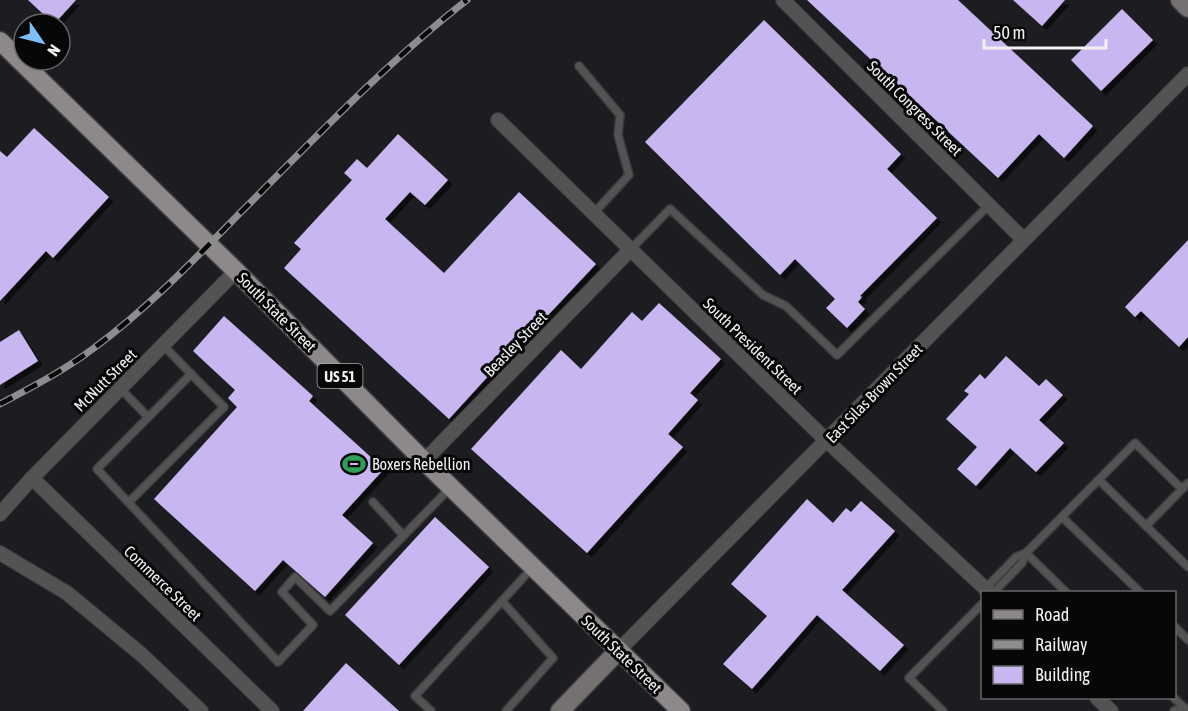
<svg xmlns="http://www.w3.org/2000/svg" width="1188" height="711" font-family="'Asap Condensed',sans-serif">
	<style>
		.building { fill: #c8b6f1; filter: url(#shadow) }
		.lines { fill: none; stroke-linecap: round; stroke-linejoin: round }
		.lane-casing { stroke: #3b3a3e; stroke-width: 10 }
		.street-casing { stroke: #3b3a3e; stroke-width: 16 }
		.secondary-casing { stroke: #3b3a3e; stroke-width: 21 }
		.primary-casing { stroke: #3b3a3e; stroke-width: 21 }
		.lane { stroke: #555253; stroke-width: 7 }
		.street { stroke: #555253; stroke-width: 14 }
		.secondary { stroke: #757171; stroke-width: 18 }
		.primary { stroke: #8d8889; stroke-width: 18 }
		.rail-casing { stroke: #8d8c8f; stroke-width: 7 }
		.rail { stroke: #070708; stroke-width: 4.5; stroke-dasharray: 14; stroke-linecap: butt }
		.labels { text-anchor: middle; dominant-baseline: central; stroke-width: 6; stroke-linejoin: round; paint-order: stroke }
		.shield { fill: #070708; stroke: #abaaac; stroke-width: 1.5 }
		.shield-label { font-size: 15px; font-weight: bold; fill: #f1f0f3 }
		.street-label { font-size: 16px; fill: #f1f0f3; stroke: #070708 }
		.poi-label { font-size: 16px; fill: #f1f0f3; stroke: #070708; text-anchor: start }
	</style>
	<defs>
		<filter id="shadow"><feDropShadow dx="4.5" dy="4.5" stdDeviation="0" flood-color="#0009"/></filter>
	</defs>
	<rect width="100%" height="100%" fill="#1d1c20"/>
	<g class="building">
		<path d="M28,0H76L54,24Z"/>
		<path d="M807,0H958L1093,126L1064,158L1039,134L998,178Z"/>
		<path d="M1013,0H1065L1042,26Z"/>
		<path d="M1122,9L1153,40L1101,91L1071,60Z"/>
		<path d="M764,20L901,154L887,169L937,218L860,296L862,297L858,302L865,309L847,328L826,308L835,299L795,259L780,275L645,142Z"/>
		<path d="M34,128L109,197L53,258L46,251L0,301V151L7,157Z"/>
		<path d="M398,134L448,180L425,205L410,192L385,219L444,273L519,192L596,264L536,328L534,326L449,419L284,268L301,249L294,243L352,180L344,173L357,159L367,168Z"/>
		<path d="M1188,240V337L1179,347L1141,311L1135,317L1125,307Z"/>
		<path d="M659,303L721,359L690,393L698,400L668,434L683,447L587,553L471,449L561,350L581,369L632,312L642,321Z"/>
		<path d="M224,316L313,396L309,401L384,469L342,515L373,543L325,597L283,560L255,591L154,499L237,407L228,398L235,390L193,351Z"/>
		<path d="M19,330L38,361L0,385V342Z"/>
		<path d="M1006,356L1039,386L1046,379L1063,395L1039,420L1064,443L1036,472L1010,448L976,486L957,469L977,447L946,419L969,394L964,391L980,374L985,379Z"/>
		<path d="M807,499L833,523L846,508L851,512L861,501L895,531L842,590L904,645L880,671L817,615L752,689L723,664L767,616L731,584Z"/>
		<path d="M435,517L489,567L399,665L345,615Z"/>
		<path d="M346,663L399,711H303Z"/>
	</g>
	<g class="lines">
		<g class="lane-casing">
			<g id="lane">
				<path d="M579,66L620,115L618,135L629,175L593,214"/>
				<path d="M630,250L670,209L763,295L786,306L837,355L989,205"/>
				<path d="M163,345L191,374L97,469L278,662L313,625L282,592L295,577L330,611L451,487"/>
				<path d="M120,388L148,417"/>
				<path d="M1099,480L1188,567"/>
				<path d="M129,502L224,407L191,374"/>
				<path d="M373,502L403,535"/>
				<path d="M1062,517L1140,592"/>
				<path d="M1146,526L1188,483"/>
				<path d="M985,589L1016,557L1026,553"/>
				<path d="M994,592L1022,563L1026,553"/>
				<path d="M1066,592L1026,553L1135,443L1182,489"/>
				<path d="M502,601L553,658L506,711"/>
				<path d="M1174,626L1188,640"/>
				<path d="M1174,698L1188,711"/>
				<path d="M431,711L415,696L533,567"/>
				<path d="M943,711L909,678L982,604"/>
				<path d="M1174,711L1184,707"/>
			</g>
		</g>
		<g class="street-casing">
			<g id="street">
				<path d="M783,0L1023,239"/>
				<path d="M498,120L827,441L989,592"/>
				<path d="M424,461L630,250"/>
				<path d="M32,478L272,711"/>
				<path d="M0,514L32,478L236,271"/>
				<path d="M0,553L67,593L142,655L201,711"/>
				<path d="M619,650C809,459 997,265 1188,74"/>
				<path d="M1097,698L1111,711"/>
			</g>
		</g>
		<g class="secondary-casing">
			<g id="secondary">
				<path d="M1180,0L1188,8"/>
				<path d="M560,711L619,650"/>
			</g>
		</g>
		<g class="primary-casing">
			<path id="primary" d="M0,41L236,271L424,461L681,711"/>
		</g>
		<use href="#lane" class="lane"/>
		<use href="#street" class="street"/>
		<use href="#secondary" class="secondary"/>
		<use href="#primary" class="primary"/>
		<g class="rail-casing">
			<path id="rail" d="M0,404C32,387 65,370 94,348C148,308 194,260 241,212C314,139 385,64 467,0"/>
		</g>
		<use href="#rail" class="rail"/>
	</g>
	<defs>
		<g id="stadium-bare" transform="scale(1.8)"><path d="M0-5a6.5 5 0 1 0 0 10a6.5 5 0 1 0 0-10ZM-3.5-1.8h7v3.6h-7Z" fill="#2e9e5b" stroke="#070708" stroke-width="2.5" paint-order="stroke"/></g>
	</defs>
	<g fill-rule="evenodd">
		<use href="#stadium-bare" x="354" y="464"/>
	</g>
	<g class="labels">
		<rect class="shield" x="317.5" y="364" width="45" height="24" rx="4.5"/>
		<g class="shield-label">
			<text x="340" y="376">US 51</text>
		</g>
		<g class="street-label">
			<text transform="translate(915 108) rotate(45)">South Congress Street</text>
			<text transform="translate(277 312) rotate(45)">South State Street</text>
			<text transform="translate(515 344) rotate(-46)">Beasley Street</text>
			<text transform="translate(753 346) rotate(44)">South President Street</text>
			<text transform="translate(105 380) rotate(-45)">McNutt Street</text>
			<text transform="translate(874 393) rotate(-46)">East Silas Brown Street</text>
			<text transform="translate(163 583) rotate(44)">Commerce Street</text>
			<text transform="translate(622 654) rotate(44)">South State Street</text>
		</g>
		<g class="poi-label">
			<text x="372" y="464">Boxers Rebellion</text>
		</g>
	</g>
	<rect x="981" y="591" width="195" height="108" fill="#070708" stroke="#656466" stroke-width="1.5"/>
	<rect x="993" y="610" width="30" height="9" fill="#8d8889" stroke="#656466" stroke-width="1.5"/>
	<text x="1035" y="621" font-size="18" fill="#f1f0f3">Road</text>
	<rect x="993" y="640" width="30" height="9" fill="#8d8c8f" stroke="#656466" stroke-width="1.5"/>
	<text x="1035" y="651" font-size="18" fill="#f1f0f3">Railway</text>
	<rect x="993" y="666" width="30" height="18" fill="#c8b6f1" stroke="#656466" stroke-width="1.5"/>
	<text x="1035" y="681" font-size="18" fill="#f1f0f3">Building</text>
	<g transform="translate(42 42) rotate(125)"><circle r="28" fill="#070708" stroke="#656466" stroke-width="1.5"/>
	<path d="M0-4.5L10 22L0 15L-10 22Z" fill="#7ebef9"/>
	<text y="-9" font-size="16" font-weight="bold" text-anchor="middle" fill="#f1f0f3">N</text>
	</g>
	<path d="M984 39v9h122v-9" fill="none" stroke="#f1f0f3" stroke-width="3"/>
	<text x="993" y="39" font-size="18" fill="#f1f0f3" stroke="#070708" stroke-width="4.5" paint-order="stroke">50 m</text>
</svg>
